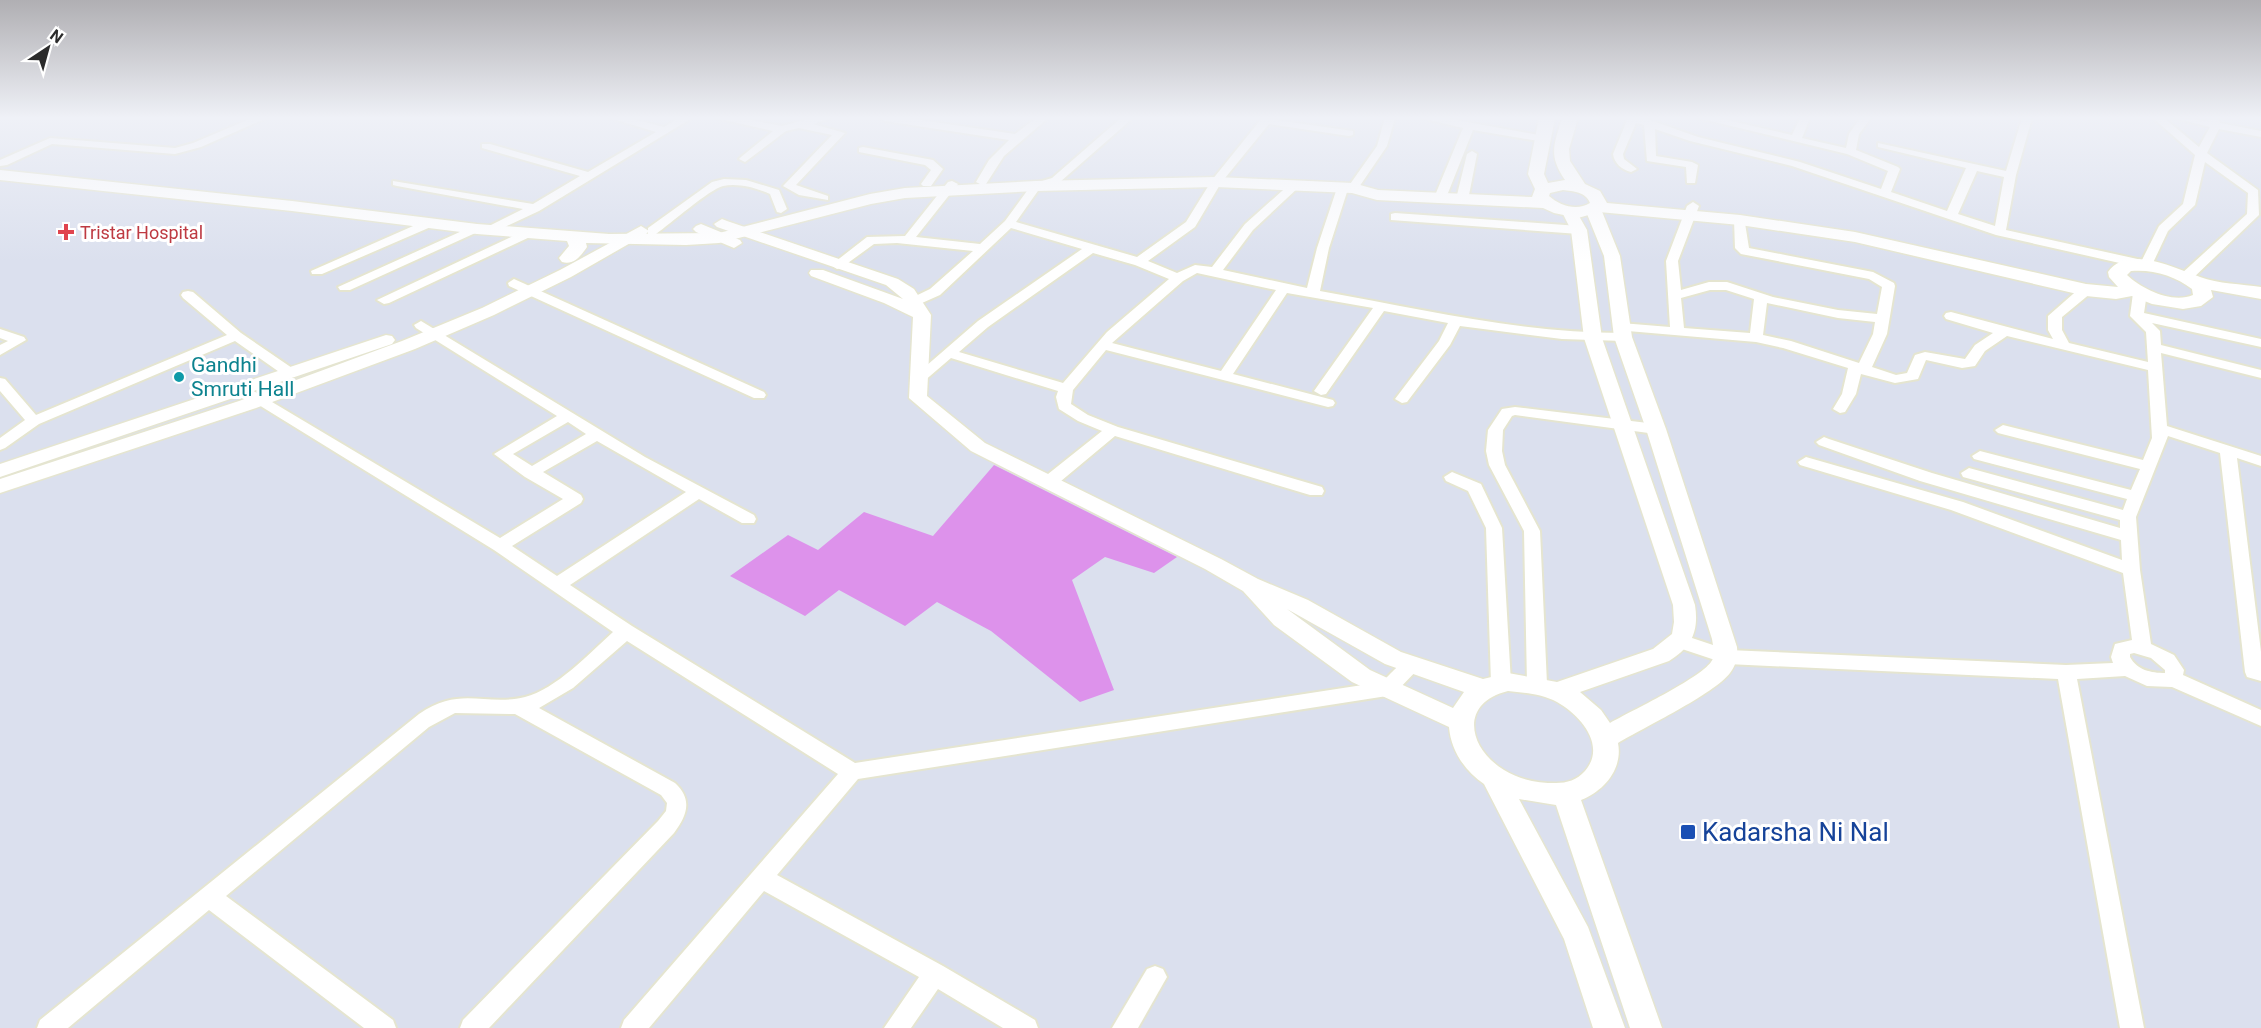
<svg xmlns="http://www.w3.org/2000/svg" width="2261" height="1028" font-family="Roboto,sans-serif">
	<style>
		.green { fill: #dd92eb }
		.lines { fill: none; stroke-linecap: round; stroke-linejoin: round }
		.minor-casing { stroke: #e5e5d0; stroke-width: 4 }
		.tertiary-casing { stroke: #e5e5d0; stroke-width: 3 }
		.secondary-casing { stroke: #e5e5d0; stroke-width: 3 }
		.minor { fill: #fff; fill-rule: evenodd }
		.tertiary { fill: #fff; fill-rule: evenodd }
		.secondary { fill: #fff; fill-rule: evenodd }
		.health-dot { fill: #e0444e; stroke: #fff; stroke-width: 2 }
		.culture-dot { fill: #0f9aa8; stroke: #fff; stroke-width: 2 }
		.transit-dot { fill: #1a4fb4; stroke: #fff; stroke-width: 2 }
		.labels { text-anchor: middle; dominant-baseline: central; stroke-width: 6; stroke-linejoin: round; paint-order: stroke }
		.far-health-label { font-size: 18px; fill: #be3a42; stroke: #fff; text-anchor: start }
		.culture-label { font-size: 21px; fill: #0d838f; stroke: #fff; text-anchor: start }
		.near-transit-label { font-size: 26px; fill: #164399; stroke: #fff; text-anchor: start }
	</style>
	<rect width="100%" height="100%" fill="#dbe0ee"/>
	<path class="green" d="M994,465L1177,557L1154,573L1105,557L1072,580L1114,690L1080,702L991,631L937,602L905,626L839,590L805,616L730,576L788,535L818,550L864,512L933,536Z"/>
	<g class="lines">
		<g class="minor-casing">
			<g id="minor">
				<path d="M252,118H267L201,147L175,154L52,144L7,165L0,166V160L50,138L175,148L193,143Z"/>
				<path d="M610,118H628L664,127L679,118H692L539,211L492,233L488,234L482,230L350,290H340L338,287L473,226L477,225L483,229L523,209L397,186L393,185V181L533,204L580,176L482,148V144H490L588,172L656,132Z"/>
				<path d="M716,118H740L782,126L812,118H830L813,124L845,133L796,185L828,196V200L799,195L783,186L832,135L799,128L786,131L745,162L739,159L741,157L773,131Z"/>
				<path d="M880,118H907L1015,134L1036,118H1048L1004,156L986,184L982,185L976,182L989,160L1009,140L885,121Z"/>
				<path d="M1121,118H1133L1060,182L1040,188L1016,222L1137,257L1186,222L1212,180L1262,118L1353,131V135L1349,136L1269,124L1221,183L1195,227L1148,261L1177,273L1195,265L1212,267L1245,224L1292,182H1300V186L1253,230L1223,270L1307,288L1317,248L1337,188L1343,185L1348,187L1377,146L1385,118H1395L1387,146L1357,190L1348,189L1329,248L1320,291C1421,309 1520,333 1623,333L1630,337L1623,341L1562,339L1460,326L1450,345L1407,402L1402,403L1395,399L1439,341L1448,323L1384,311L1326,394L1321,395L1314,391L1373,308L1287,293L1233,374L1333,400L1335,403L1333,406L1328,407L1106,350L1073,390L1071,404L1088,415L1118,427L1322,487L1324,491L1322,495H1310L1115,436L1055,486H1043L1041,482L1043,478L1102,431L1078,421L1059,409L1056,397L1058,391L951,358L923,382H913L911,379L978,321L1082,249L1011,228L940,295L904,311L897,307L899,304L930,289L973,251L897,243L874,244L841,268L837,269L831,265L867,237L905,236L948,182L952,181L958,184L916,237L980,244L1005,221L1032,184L1052,178ZM1093,253L1135,265L1169,279L1107,332L1063,383L959,352L988,327ZM1197,273L1276,290L1221,371L1112,343L1183,281Z"/>
				<path d="M1421,118H1445L1544,136L1549,139L1544,142L1473,130L1448,193L1442,196L1436,193L1463,128Z"/>
				<path d="M1628,118H1644L1698,137L1800,162L1881,189L1888,171L1847,154L1698,118H1718L1792,135L1800,118H1810L1802,138L1846,148L1849,134L1860,118H1871L1859,134L1856,150L1898,167L1900,169L1891,192L1947,211L1966,168L1878,147V143L2006,171L2022,118H2032L2016,175L2006,230L2142,260L2159,226L2183,204L2195,155L2153,118H2164L2199,147L2210,127L2174,118L2208,121L2207,118H2217L2220,123L2261,131V137L2219,129L2207,153L2258,190L2259,215L2191,280L2186,281L2180,277L2181,274L2247,214L2248,193L2205,162L2195,205L2168,231L2152,265L2146,269L1996,235L1792,166L1690,141L1655,129L1656,156L1692,162L1698,165L1695,183H1687L1686,167L1647,161L1644,125L1636,123L1623,154L1624,159L1637,169L1631,172C1622,170 1614,163 1613,154ZM1977,171L2004,177L1995,226L1958,214Z"/>
				<path d="M863,147L933,160L943,169L931,186H923L921,184L931,170L925,165L859,152V148Z"/>
				<path d="M1472,151L1477,154L1469,195L1463,198L1457,195L1467,154Z"/>
				<path d="M724,179L746,180L779,190L787,209L781,213L777,212L770,194C756,188 739,183 723,186C710,189 670,224 656,234H648V228L712,182Z"/>
				<path d="M1693,202L1699,206L1678,261L1681,290L1709,282H1727L1773,297L1838,310L1877,314L1882,287L1869,279L1741,254L1735,248L1734,220L1736,217H1744L1749,248L1873,272L1894,283L1895,286L1887,334L1872,367L1896,375L1907,373L1915,355L1925,352L1965,359L1975,345L1993,333L1946,319L1944,316L1946,313L1951,312L2053,339L2048,330V316L2081,287L2086,286L2093,290L2091,293L2062,317V330L2069,343L2148,362L2146,332L2130,316L2133,293L2140,289L2147,293L2144,313L2261,339V347L2152,323L2160,331L2161,345L2261,370V378L2161,353L2167,426L2261,456V466L2237,458L2261,652V681L2247,677L2245,672L2220,453L2168,436L2136,517L2140,570L2151,644L2174,655L2184,670L2183,675L2261,710V726L2172,687L2147,686L2125,676L2077,679L2144,1028H2120L2058,679L1727,664L1673,646L1671,641L1673,636L1680,634L1728,650L2066,665L2113,663L2111,657L2115,644L2132,640L2123,573L1951,510L1800,465L1798,462L1806,457L1963,502L2122,560L2121,540L1920,481L1819,445L1816,442L1824,437L1829,439L1932,473L2120,528V520L1963,477L1961,473L1969,468L2123,510L2127,499L1974,459L1972,456L1980,451L2131,490L2140,469L1998,433L1995,430L2003,425L2143,460L2152,438L2148,370L2007,336L1985,351L1975,366L1962,368L1926,360L1918,379L1895,383L1861,374L1856,394L1845,412L1840,413L1833,409L1842,394L1848,368L1783,348L1756,342L1616,330L1614,327L1616,324L1621,323L1670,327L1666,261L1687,206ZM1710,290H1726L1754,299L1750,333L1684,328L1681,298ZM1767,303L1838,318L1875,322L1873,334L1859,363L1791,341L1763,335ZM2134,653L2151,658L2165,670V673C2151,673 2137,670 2130,657V654Z"/>
				<path d="M1395,213L1579,226L1585,230L1579,234L1391,220V214Z"/>
				<path d="M429,219L433,220V226L322,274H312L311,271Z"/>
				<path d="M528,229L534,233L532,236L389,303L384,304L377,300Z"/>
				<path d="M514,279L764,392L766,395L764,398H754L509,286L508,283Z"/>
				<path d="M188,291L193,292L241,333L295,370L297,373L295,376H285L235,341L39,424L5,448L0,450V438L25,420L0,391V378L5,379L36,415L227,335L183,298L181,295L183,292Z"/>
				<path d="M421,321L645,457L754,515L756,519L754,523H742L699,499L570,585L632,626L855,763L1382,682C1392,673 1404,655 1420,660L1422,665L1394,694L1387,696L858,779L777,875L943,966L1035,1020L1038,1028H1003L938,989L911,1028H884L919,977L764,891L649,1028H621L624,1020L838,774L627,641L573,688L539,708L675,783C693,800 687,815 674,833L489,1028H460L463,1020L658,821L666,811L667,803L661,795L515,714L455,713L429,727L226,896L393,1020L396,1028H364L209,910L68,1028H37L40,1020L419,714C462,685 484,707 525,697C555,690 591,652 613,632L494,550L233,389L240,385L245,386L500,538L563,499L525,477L494,454L557,416L416,328L414,325ZM568,422L586,434L532,466L513,454ZM597,441L686,492L557,576L512,546L581,503L583,499L581,495L543,472Z"/>
				<path d="M0,329L24,337L26,340L0,355V345L8,341L0,338Z"/>
				<path d="M1515,407L1656,424L1664,429L1656,434L1515,415L1512,416L1503,430L1502,451L1505,465L1540,531L1547,684L1544,689L1537,691L1530,689L1527,684L1524,531L1489,465L1486,451L1488,430L1502,409Z"/>
				<path d="M1452,472L1481,484L1502,528L1511,683L1508,688L1501,690L1494,688L1491,683L1486,528L1468,491L1446,481L1444,477Z"/>
				<path d="M1155,966L1163,969L1167,977L1138,1028H1112L1147,969Z"/>
			</g>
		</g>
		<g class="tertiary-casing">
			<g id="tertiary">
				<path d="M1593,204L1601,209L1620,256L1632,337L1666,429L1737,647C1738,657 1736,665 1730,673C1714,694 1643,728 1618,743C1623,769 1604,791 1581,800L1662,1028H1630L1556,805L1519,799L1588,927L1625,1028H1593L1564,939L1484,784C1465,771 1451,751 1449,727L1352,682L1274,625L1243,591L1205,569L971,451L909,398L913,317L884,303L811,276L809,273L811,270H823L903,299L886,285L717,227L714,224L722,219L727,221L898,279L914,289L931,315L927,396L985,443L1221,559L1258,579L1308,600L1401,652L1483,679L1508,673L1557,682L1653,649L1672,634L1674,622L1673,605L1584,338L1571,230L1562,212L1565,209H1575L1587,230L1602,338L1695,605C1699,631 1692,647 1669,661L1580,692L1601,710L1610,723C1631,711 1699,679 1711,662C1716,656 1713,646 1712,639L1646,429L1614,337L1604,256L1585,209ZM1287,609L1385,664L1464,692L1453,708L1370,670ZM1508,691C1525,693 1542,694 1557,702C1580,715 1607,745 1585,771C1577,780 1567,783 1556,783C1538,783 1520,780 1504,770C1468,748 1459,703 1508,691Z"/>
				<path d="M701,224L740,240L742,243L734,248L696,232L693,229L696,226Z"/>
				<path d="M641,226L649,231L646,234L571,277L494,315L415,349L253,409L0,493V479L239,401L402,341L482,308L560,270Z"/>
				<path d="M386,335L392,336L395,340L392,344L0,477V464Z"/>
			</g>
		</g>
		<g class="secondary-casing">
			<path id="secondary" d="M1539,118H1555L1544,174L1548,183L1565,180C1548,155 1554,145 1562,118H1578L1569,149L1570,161L1585,184L1600,191L1607,203L1740,215L1855,232L2086,284L2118,287L2109,277L2108,272C2127,244 2177,269 2200,277C2218,284 2242,284 2261,287V299L2211,290L2213,297L2201,306L2183,309L2152,304L2132,296L2116,299L2086,296L1855,242L1740,225L1599,212L1578,218L1554,213L1543,208L1377,200L1352,193L1216,187L1036,191L905,198L871,204L719,243L686,245L586,243L587,247C580,257 574,265 562,262L559,258L569,246L567,241L477,234L292,211L0,180V170L292,201L477,224L609,234L719,233L870,194L905,188L1036,181L1216,177L1353,183L1378,190L1532,197L1535,189L1528,174ZM1563,190C1573,191 1586,192 1590,203C1577,211 1560,206 1549,196L1550,193ZM2131,271C2153,269 2175,276 2192,289L2193,295C2172,304 2142,289 2127,275Z"/>
		</g>
		<use href="#minor" class="minor"/>
		<use href="#tertiary" class="tertiary"/>
		<use href="#secondary" class="secondary"/>
	</g>
	<linearGradient id="sky" x2="0" y2="1"><stop stop-color="#b0afb3"/><stop offset="0.45" stop-color="#eff1f7"/><stop offset="1" stop-color="#eff1f7" stop-opacity="0"/></linearGradient>
	<rect width="2261" height="262" fill="url(#sky)"/>
	<path class="health-dot" d="M63 223h6v6h6v6h-6v6h-6v-6h-6v-6h6z"/>
	<circle class="culture-dot" cx="179" cy="377" r="6"/>
	<rect class="transit-dot" x="1680" y="824" width="16" height="16" rx="3"/>
	<g class="labels">
		<g class="far-health-label">
			<text x="80" y="232">Tristar Hospital</text>
		</g>
		<g class="culture-label">
			<text x="191" y="365">Gandhi<tspan x="191" dy="24">Smruti Hall</tspan></text>
		</g>
		<g class="near-transit-label">
			<text x="1702" y="832">Kadarsha Ni Nal</text>
		</g>
	</g>
	<g transform="translate(48 48) rotate(36)" stroke="#ffffff" stroke-width="4.5" paint-order="stroke">
	<path d="M0-4.5L10 22L0 15L-10 22Z" fill="#2b2b2b"/>
	<text y="-9" font-size="16" font-weight="bold" text-anchor="middle" fill="#2b2b2b">N</text>
	</g>
</svg>
